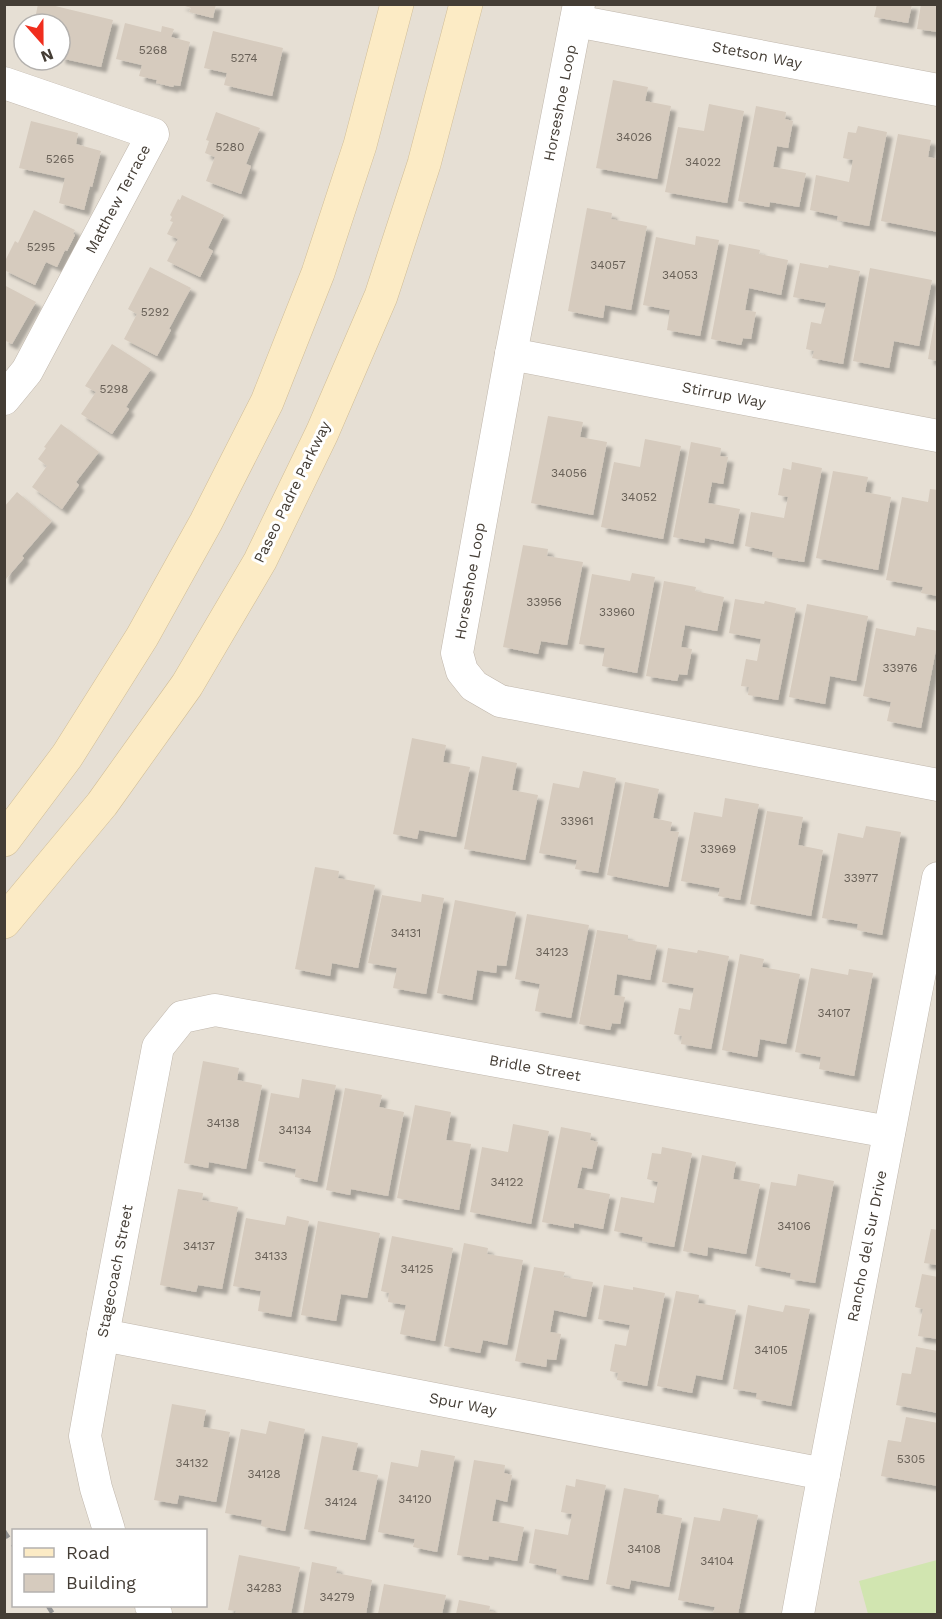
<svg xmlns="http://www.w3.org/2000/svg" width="942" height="1619" font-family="'Work Sans',sans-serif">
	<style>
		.residential { fill: #e6dfd4; fill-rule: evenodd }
		.green { fill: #d1e5b0 }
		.building { fill: #d6cbbe; filter: url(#shadow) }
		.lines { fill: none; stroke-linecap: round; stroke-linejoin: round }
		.street-casing { stroke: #c0b7ac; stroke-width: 33 }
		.secondary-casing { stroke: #d0bd97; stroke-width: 34 }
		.street { stroke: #fff; stroke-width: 32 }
		.secondary { stroke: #fcebc5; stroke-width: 33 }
		.rail { stroke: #959595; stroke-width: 4.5; stroke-dasharray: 8 8; stroke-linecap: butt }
		.labels { text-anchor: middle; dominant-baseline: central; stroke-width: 6; stroke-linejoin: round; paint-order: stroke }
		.number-label { font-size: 12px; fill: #686057 }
		.street-label { font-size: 15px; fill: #443d35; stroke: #fff }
	</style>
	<defs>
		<filter id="shadow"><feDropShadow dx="5.5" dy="5.5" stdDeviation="1.5" flood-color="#0004"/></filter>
	</defs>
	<rect width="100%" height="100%" fill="#f2ede5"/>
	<path class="residential" d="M5,5H937V1614H5ZM24,24H60V60H24ZM14,1530H206V1606H14Z"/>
	<path class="green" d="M937,1560V1614H868L859,1581Z"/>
	<g class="building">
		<path d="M38,4H47L113,20L101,67L60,58V24H34Z"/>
		<path d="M179,4H216L213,18L189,12L191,8Z"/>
		<path d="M877,4H912L908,23L874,17Z"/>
		<path d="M921,4H938V32L917,29Z"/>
		<path d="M125,23L161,32L162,26L174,29L171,37L190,42L180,86L174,85L173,87L156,83L157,80L139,76L142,65L116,59Z"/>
		<path d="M213,31L283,48L272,96L224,85L227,73L204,68Z"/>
		<path d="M613,80L648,87L645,101L671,106L657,179L596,168Z"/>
		<path d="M709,104L744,111L727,203L665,192L678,127L704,131Z"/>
		<path d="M756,106L786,112L785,119L793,121L788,148L777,146L773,167L806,173L799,207L770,202L769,207L738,201Z"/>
		<path d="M216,112L260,128L246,164L251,166L241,194L206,181L215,157L205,153L209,141L206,140Z"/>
		<path d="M31,121L78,133L76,144L101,151L92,187L90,186L84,210L59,203L65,178L19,168Z"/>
		<path d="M858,126L887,132L869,226L837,220L838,216L810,210L816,175L849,182L853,160L843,158L848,132L856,133Z"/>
		<path d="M898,134L931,140L928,157L938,159V232L881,221Z"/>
		<path d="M182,195L224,215L208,248L213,251L200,277L167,261L178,239L167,234L173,222L170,221L172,217L170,215L178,199L180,200Z"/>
		<path d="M587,208L612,213L611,219L647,226L631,310L605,305L603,318L568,311Z"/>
		<path d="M34,210L75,230L73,234L75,235L67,251L65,250L57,267L46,262L35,285L4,270V263L15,241L18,243Z"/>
		<path d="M696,236L719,240L700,336L667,330L670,310L643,305L656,237L695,245Z"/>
		<path d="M729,244L760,250L759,254L788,260L781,295L749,288L745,310L756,312L751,339L743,338L741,345L711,339Z"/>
		<path d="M800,263L828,268L829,265L860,271L843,364L812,358L814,351L806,349L811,322L821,324L826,303L793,297Z"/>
		<path d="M150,267L191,288L169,329L171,330L157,356L124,339L137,314L128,309Z"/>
		<path d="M870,268L932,280L919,346L894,341L889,368L853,361Z"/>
		<path d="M4,285L36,302L12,344L4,340Z"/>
		<path d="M936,313H938V361L928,359Z"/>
		<path d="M112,344L151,369L126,407L129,409L112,434L81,414L96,392L85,386Z"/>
		<path d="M548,416L583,422L580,437L607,442L593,515L531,503Z"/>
		<path d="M61,424L99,452L76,482L79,485L62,509L32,487L47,466L38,459L46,448L44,447Z"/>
		<path d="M645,439L681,446L663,539L601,527L614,462L640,467Z"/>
		<path d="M691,442L721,448L720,456L728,457L723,484L712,482L708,503L740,509L733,544L705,538L704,543L673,537Z"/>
		<path d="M792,462L822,468L804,562L772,557L773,552L745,546L751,512L784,518L788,497L778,495L783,468L791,470Z"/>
		<path d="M833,471L868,477L865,492L891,497L878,570L816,558Z"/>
		<path d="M930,489L938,490V596L921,593L923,587L886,580L902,497L928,502Z"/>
		<path d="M17,492L52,521L22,556L24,558L6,579L4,578V507Z"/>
		<path d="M523,545L548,549L547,556L583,562L567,645L541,641L538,654L503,647Z"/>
		<path d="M632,573L655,577L637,673L602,666L605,648L579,644L592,574L630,581Z"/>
		<path d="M664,581L696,587L695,591L724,597L717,631L685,625L681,647L692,649L687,675L679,674L677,681L646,676Z"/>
		<path d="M735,599L764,604L765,601L796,608L778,700L748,695L749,687L741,686L746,659L757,661L761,639L729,633Z"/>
		<path d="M807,604L868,616L856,681L830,676L825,704L789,697Z"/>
		<path d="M917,627L938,631V639L921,728L887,721L891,702L863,696L876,628L915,636Z"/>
		<path d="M412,738L446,745L443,762L470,767L456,837L419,830L417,839L393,834Z"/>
		<path d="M482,756L517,763L512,790L538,795L525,860L464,849Z"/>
		<path d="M583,771L616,778L598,873L575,869L577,860L539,853L553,783L579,788Z"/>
		<path d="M625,782L659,789L653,818L672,822L670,831L679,832L668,887L607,875Z"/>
		<path d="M725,798L759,804L740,900L718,896L720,888L681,881L694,812L722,817Z"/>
		<path d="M767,811L803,817L798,845L823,850L811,916L750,904Z"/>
		<path d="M866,826L901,832L882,935L857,930L858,924L822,918L838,833L863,838Z"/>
		<path d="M315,867L339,871L338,878L375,885L358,968L332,963L330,976L295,969Z"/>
		<path d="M422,894L444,898L426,994L393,988L397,968L368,963L382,895L421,902Z"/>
		<path d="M455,900L516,912L506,966L497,965L496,973L477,970L472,1000L437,993Z"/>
		<path d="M527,914L589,925L571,1018L535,1011L540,984L515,979Z"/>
		<path d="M597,930L628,935V940L657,945L650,980L617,974L614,995L625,997L620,1024L612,1023L610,1030L579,1024Z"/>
		<path d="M668,948L697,953L698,950L729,956L711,1049L681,1044L682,1036L674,1034L679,1008L690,1010L694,988L662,982Z"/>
		<path d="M740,954L764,959L762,967L800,974L786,1044L760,1039L757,1057L722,1050Z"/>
		<path d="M811,968L848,975L849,969L873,973L854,1076L819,1069L821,1057L795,1052Z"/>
		<path d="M203,1061L239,1068L237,1080L262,1085L246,1169L209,1162L208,1168L184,1163Z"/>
		<path d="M302,1079L336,1085L317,1182L295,1177L296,1169L258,1161L271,1093L299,1098Z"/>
		<path d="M345,1088L382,1095L379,1107L404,1112L388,1196L351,1189L350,1195L326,1190Z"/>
		<path d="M415,1105L451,1112L446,1140L471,1144L459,1210L397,1198Z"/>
		<path d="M513,1124L549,1131L531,1224L470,1212L482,1147L508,1152Z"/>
		<path d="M561,1127L591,1133L590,1140L598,1142L592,1169L582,1167L577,1188L610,1194L603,1229L574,1223V1228L542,1222Z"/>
		<path d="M662,1147L692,1153L674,1247L642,1241L643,1237L614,1231L621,1197L654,1203L658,1182L647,1179L652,1153L661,1154Z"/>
		<path d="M702,1155L736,1162L733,1179L760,1184L746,1254L708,1247L707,1256L683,1251Z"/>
		<path d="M798,1174L834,1181L815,1283L790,1279L791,1273L755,1266L771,1182L796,1186Z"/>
		<path d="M178,1189L203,1193L202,1200L238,1207L222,1289L198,1285L196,1292L160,1285Z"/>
		<path d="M287,1216L309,1221L291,1317L258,1311L261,1291L233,1286L246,1218L285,1225Z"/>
		<path d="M318,1221L380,1233L367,1298L341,1294L336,1321L301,1315Z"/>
		<path d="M931,1229L938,1230V1265L924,1263Z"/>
		<path d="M392,1236L453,1248L435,1341L400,1334L406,1305L388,1302L389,1293L381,1291Z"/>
		<path d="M464,1243L488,1248L487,1254L523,1260L507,1345L483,1340L480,1353L444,1346Z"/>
		<path d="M534,1267L565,1272L563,1277L593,1282L586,1317L554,1310L550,1332L561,1334L556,1360L547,1359L546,1367L515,1361Z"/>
		<path d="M922,1274L938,1277V1339L918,1336L923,1309L915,1307Z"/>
		<path d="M604,1285L633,1290V1287L665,1293L647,1386L617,1380L618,1373L610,1371L615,1344L626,1346L630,1325L598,1319Z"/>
		<path d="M676,1291L699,1295L698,1303L736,1310L722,1380L696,1375L692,1393L657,1386Z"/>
		<path d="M748,1305L783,1312L785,1305L810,1309L791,1406L756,1399L757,1393L733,1389Z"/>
		<path d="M916,1347L938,1351V1413L896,1405L902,1373L911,1374Z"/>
		<path d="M172,1404L206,1410L203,1427L230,1432L216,1502L179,1495L177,1504L154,1500Z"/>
		<path d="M906,1417L938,1423V1486L881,1476L888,1440L901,1442Z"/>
		<path d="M269,1421L305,1429L285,1531L261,1526L262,1520L225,1513L241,1429L266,1434Z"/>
		<path d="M322,1436L358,1443L352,1470L378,1475L365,1540L304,1529Z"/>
		<path d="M421,1450L455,1456L437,1552L413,1547L415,1539L378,1532L391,1462L418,1467Z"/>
		<path d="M474,1460L505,1465L504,1473L512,1475L507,1502L496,1499L492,1521L524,1527L517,1561L489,1556L488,1560L457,1555Z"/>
		<path d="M576,1479L606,1485L588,1580L556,1574L557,1569L529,1563L535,1529L568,1535L572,1514L561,1512L566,1485L575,1487Z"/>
		<path d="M624,1488L659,1495L656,1513L682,1518L669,1587L631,1580L629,1589L606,1584Z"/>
		<path d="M723,1508L758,1515L738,1614L713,1613L715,1607L678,1600L694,1517L720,1521Z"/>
		<path d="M239,1555L300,1567L291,1614H235L236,1611L228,1610Z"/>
		<path d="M312,1562L337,1567L336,1573L372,1580L366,1614H303Z"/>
		<path d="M384,1584L446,1595L442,1614H378Z"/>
		<path d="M459,1600L490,1606L489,1611L503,1614H456Z"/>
	</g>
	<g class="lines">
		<g class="street-casing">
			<g id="street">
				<path d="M579,4L511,354L457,653L462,671L474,686L500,701L938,785"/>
				<path d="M576,21L938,90"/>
				<path d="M4,83L153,134L27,371L4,399"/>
				<path d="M511,354L938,436"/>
				<path d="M103,1335L824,1474"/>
				<path d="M109,1530L96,1488L85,1436L103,1335L158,1047L182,1017L215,1010L889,1132"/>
				<path d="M151,1606L156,1614"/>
				<path d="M798,1614L817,1510L938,878"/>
			</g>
		</g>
		<g class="secondary-casing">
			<g id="secondary">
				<path d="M4,840L67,756L142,637L206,522L267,402L318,273L360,145L397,4"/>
				<path d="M4,922L102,804L187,685L260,561L322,433L381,296L424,164L466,4"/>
			</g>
		</g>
		<use href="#street" class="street"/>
		<use href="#secondary" class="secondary"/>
		<g class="rail">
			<path d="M4,1531L14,1546"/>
			<path d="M48,1606L53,1614"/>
		</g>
	</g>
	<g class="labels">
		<g class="number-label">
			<text x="153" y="50">5268</text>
			<text x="244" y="58">5274</text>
			<text x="634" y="137">34026</text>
			<text x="230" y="147">5280</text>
			<text x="60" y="159">5265</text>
			<text x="703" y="162">34022</text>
			<text x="41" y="247">5295</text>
			<text x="608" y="265">34057</text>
			<text x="680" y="275">34053</text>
			<text x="155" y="312">5292</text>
			<text x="114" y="389">5298</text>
			<text x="569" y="473">34056</text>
			<text x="639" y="497">34052</text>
			<text x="544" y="602">33956</text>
			<text x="617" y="612">33960</text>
			<text x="900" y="668">33976</text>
			<text x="577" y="821">33961</text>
			<text x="718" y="849">33969</text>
			<text x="861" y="878">33977</text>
			<text x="406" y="933">34131</text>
			<text x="552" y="952">34123</text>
			<text x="834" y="1013">34107</text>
			<text x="223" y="1123">34138</text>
			<text x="295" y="1130">34134</text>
			<text x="507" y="1182">34122</text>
			<text x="794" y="1226">34106</text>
			<text x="199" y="1246">34137</text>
			<text x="271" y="1256">34133</text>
			<text x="417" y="1269">34125</text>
			<text x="771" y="1350">34105</text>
			<text x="911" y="1459">5305</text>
			<text x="192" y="1463">34132</text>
			<text x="264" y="1474">34128</text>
			<text x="415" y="1499">34120</text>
			<text x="341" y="1502">34124</text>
			<text x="644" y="1549">34108</text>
			<text x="717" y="1561">34104</text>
			<text x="264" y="1588">34283</text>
			<text x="337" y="1597">34279</text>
		</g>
		<g class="street-label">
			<text transform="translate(757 55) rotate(11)">Stetson Way</text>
			<text transform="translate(560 103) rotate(-79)">Horseshoe Loop</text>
			<text transform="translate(118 199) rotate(-62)">Matthew Terrace</text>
			<text transform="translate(724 395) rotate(11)">Stirrup Way</text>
			<text transform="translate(292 492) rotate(-64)">Paseo Padre Parkway</text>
			<text transform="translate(470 581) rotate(-80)">Horseshoe Loop</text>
			<text transform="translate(535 1068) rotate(10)">Bridle Street</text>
			<text transform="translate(867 1246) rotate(-79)">Rancho del Sur Drive</text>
			<text transform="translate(115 1271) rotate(-79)">Stagecoach Street</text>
			<text transform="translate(463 1404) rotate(11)">Spur Way</text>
		</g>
	</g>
	<rect width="942" height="1619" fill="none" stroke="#443d35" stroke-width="12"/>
	<rect x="12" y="1529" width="195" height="78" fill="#ffffff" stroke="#b4b1ae" stroke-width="1.5"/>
	<rect x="24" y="1548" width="30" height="9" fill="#fcebc5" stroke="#b4b1ae" stroke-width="1.5"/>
	<text x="66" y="1559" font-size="18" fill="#443d35">Road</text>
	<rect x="24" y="1574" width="30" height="18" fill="#d6cbbe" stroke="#b4b1ae" stroke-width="1.5"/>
	<text x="66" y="1589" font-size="18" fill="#443d35">Building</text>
	<g transform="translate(42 42) rotate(159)"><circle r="28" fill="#ffffff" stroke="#b4b1ae" stroke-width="1.5"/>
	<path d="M0-4.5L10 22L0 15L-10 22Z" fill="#f02e1e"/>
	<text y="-9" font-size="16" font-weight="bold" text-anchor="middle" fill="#443d35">N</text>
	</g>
</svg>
